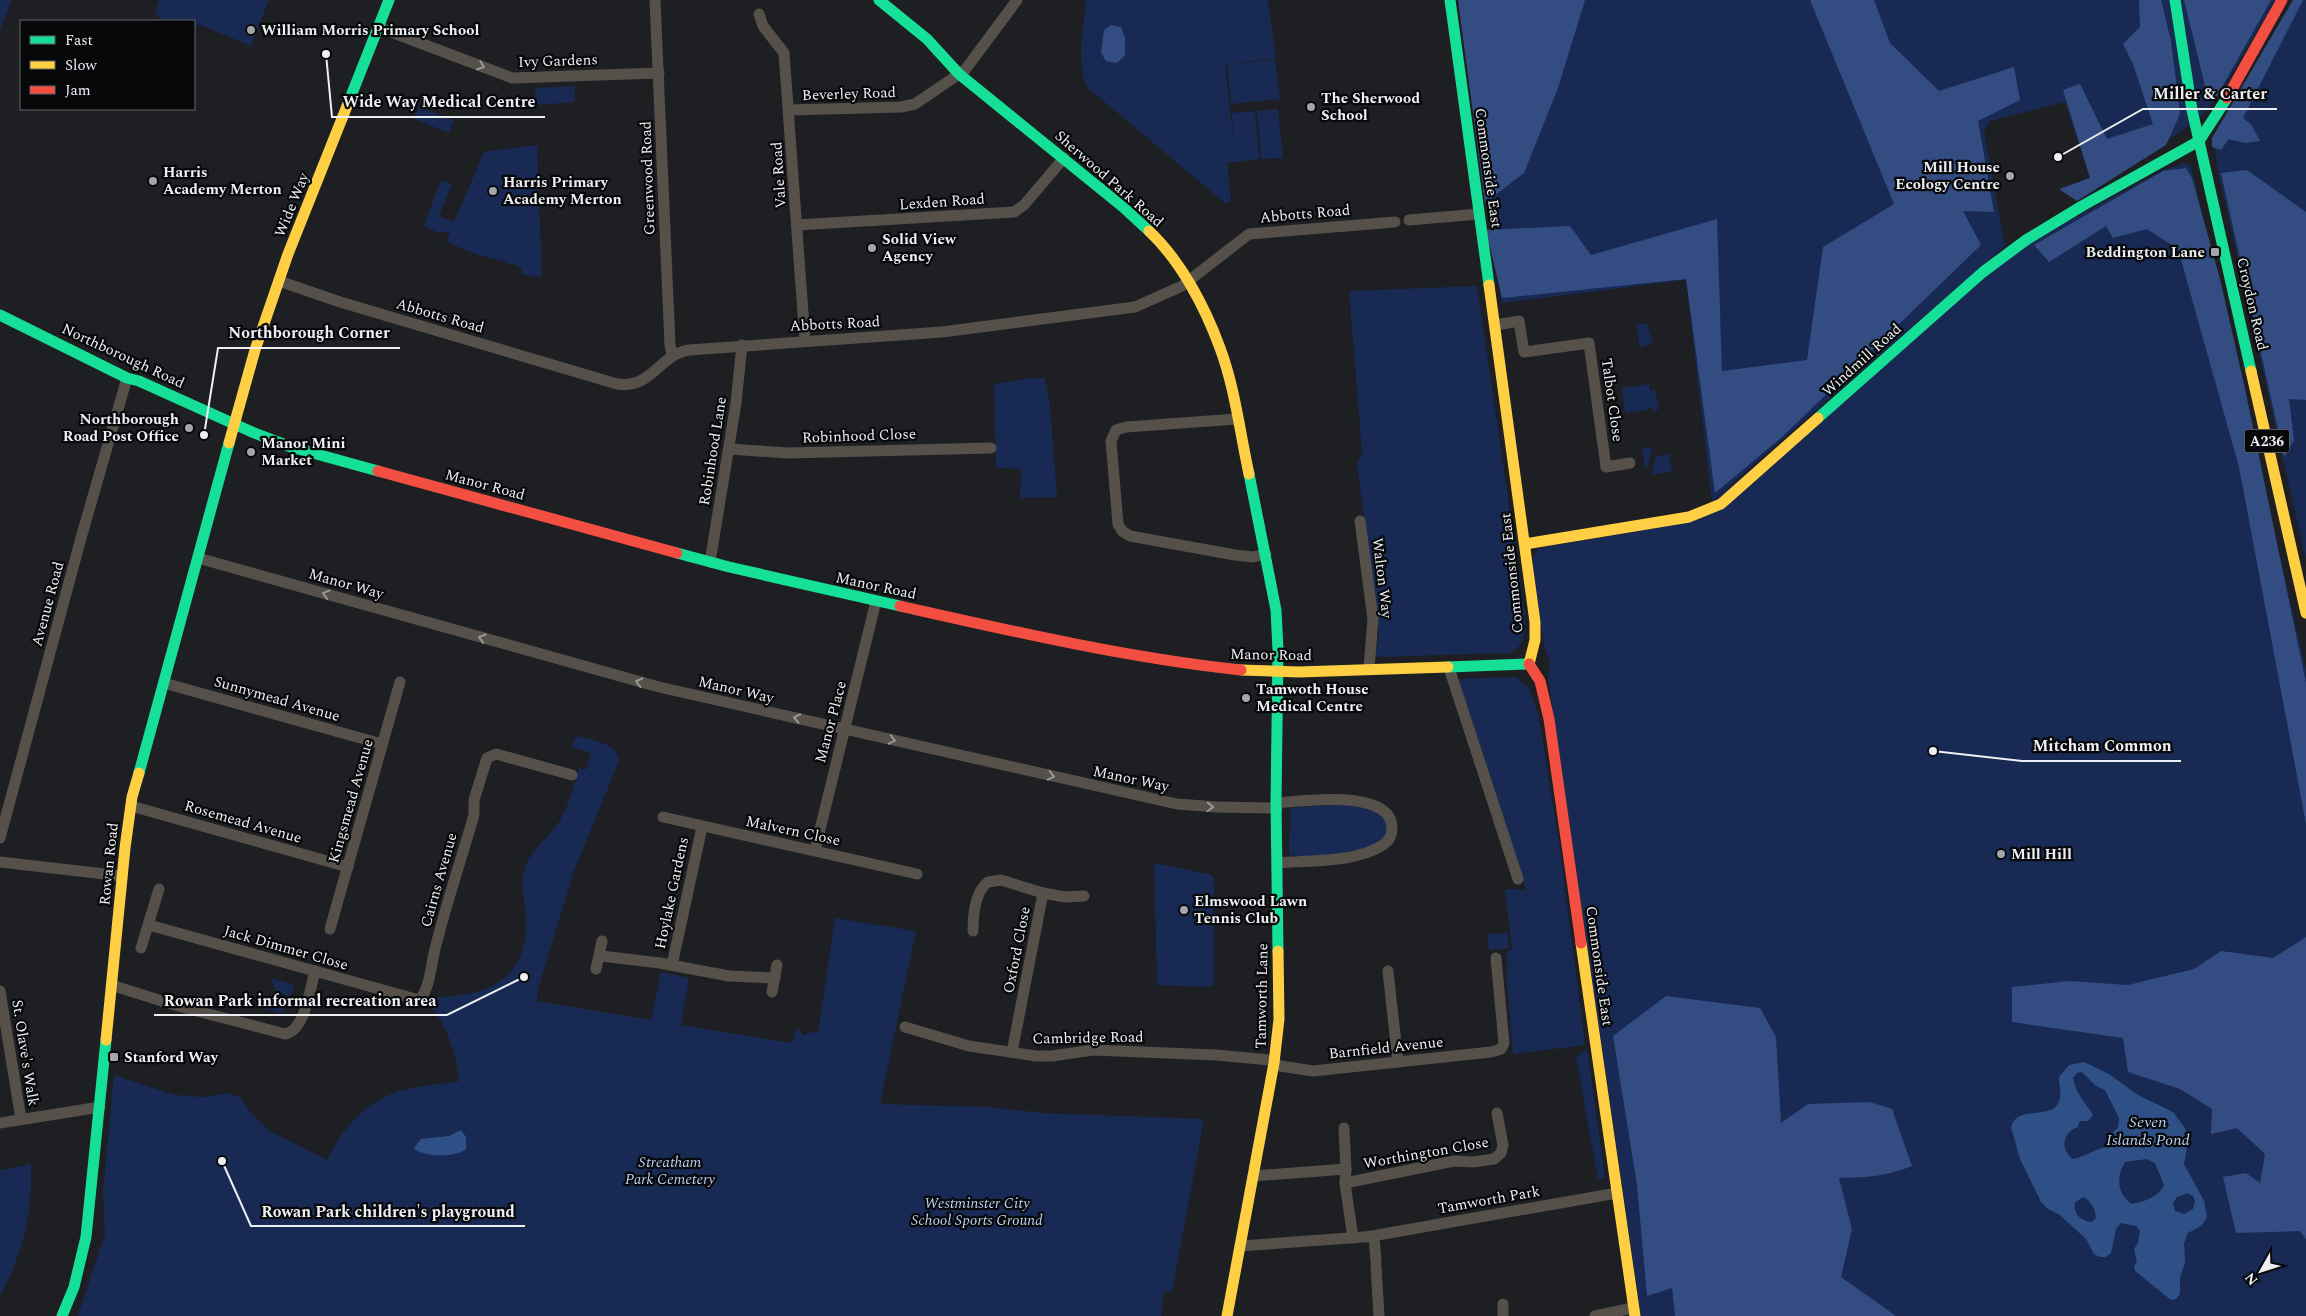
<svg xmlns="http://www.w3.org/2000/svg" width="2306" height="1316" font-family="Spectral,serif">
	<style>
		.green { fill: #182953 }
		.forest { fill: #334d82 }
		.water { fill: #2f5086; fill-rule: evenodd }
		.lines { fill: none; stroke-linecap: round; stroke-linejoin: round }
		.street { stroke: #55514a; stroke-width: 11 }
		.fast { stroke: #16e098; stroke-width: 11 }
		.slow { stroke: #ffcf43; stroke-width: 11 }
		.jam { stroke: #f24e42; stroke-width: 11 }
		.oneway { stroke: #999896 }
		.poi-dot { fill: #a4a6aa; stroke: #07080a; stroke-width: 2 }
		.labels { text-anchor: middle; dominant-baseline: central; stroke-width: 4.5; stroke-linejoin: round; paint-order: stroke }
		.shield { fill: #07080a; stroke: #a8aaad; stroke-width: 1 }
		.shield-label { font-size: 14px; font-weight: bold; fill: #edeff3 }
		.poi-label { font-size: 15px; font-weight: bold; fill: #edeff3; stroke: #07080a; text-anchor: start }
		.street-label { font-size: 15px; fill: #edeff3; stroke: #07080a }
		.park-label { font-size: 15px; font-style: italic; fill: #bccff3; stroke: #07080a }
		.water-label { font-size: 16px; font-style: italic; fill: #bad0f3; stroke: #07080a }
		.leader { fill: none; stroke: #edeff3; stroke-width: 2 }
		.callout-dot { fill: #edeff3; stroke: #07080a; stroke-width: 2 }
		.callout-label { font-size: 16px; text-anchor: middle; font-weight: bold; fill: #edeff3; stroke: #07080a; stroke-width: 4.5; stroke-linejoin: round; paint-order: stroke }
	</style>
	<rect width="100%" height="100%" fill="#1d1f22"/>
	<g class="green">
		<path d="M0,0H12L0,30Z"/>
		<path d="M159,0H269L251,46L198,24L194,33V21H162L155,12Z"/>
		<path d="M1086,0H1268L1276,58L1225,65L1234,145L1232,113L1255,111L1259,159L1227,163L1231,201L1226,204L1088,88C1075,67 1084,24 1086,0Z"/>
		<path d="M1460,0H2275L2222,91L2204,114L2179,133L2100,182L2090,178L2065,102L1990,121L1984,132L2005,246L1712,501L1686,280L1502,303Z"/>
		<path d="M2293,0H2306V561L2217,167L2214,143Z"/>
		<path d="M1275,59L1280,99L1231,104L1227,65Z"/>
		<path d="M575,86L574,102L536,105L535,88Z"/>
		<path d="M419,107L454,120L449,133L414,119Z"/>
		<path d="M1278,109L1283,158L1261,159L1257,111Z"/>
		<path d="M537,145L542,276L531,277L521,273L522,269L514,264L510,265L506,262L478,255L446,242L450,232H437L424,226L441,180L452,184L439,216L454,222L484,152Z"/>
		<path d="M2183,163L2191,166L2306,671V1316H1641L1548,677L1550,662L1544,646L1533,566V558L1539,548L1686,523L2025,244L2163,170Z"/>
		<path d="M1477,286L1525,614C1526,628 1525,647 1510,653L1375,657L1379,632L1357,464L1362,452L1349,291Z"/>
		<path d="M1636,323L1647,324L1653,343L1640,348Z"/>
		<path d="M1033,378H1045L1050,405L1057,497L1020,498L1021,469L996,468L994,384Z"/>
		<path d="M1649,384L1650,390H1655L1659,409L1653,411L1652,407L1648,408V410L1625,413L1622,388Z"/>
		<path d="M1642,447L1652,448L1648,467H1645Z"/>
		<path d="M1669,454L1672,472L1651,475L1656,456Z"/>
		<path d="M1516,677L1529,688L1539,717L1560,850L1585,1045L1513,1054L1506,975L1508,971L1506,952L1512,949L1505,889L1526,890L1458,679Z"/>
		<path d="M576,736C591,740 617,742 619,761L574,871L538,989L537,1001L651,1020L661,972L689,978L681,1025L792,1043L795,1032L799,1029L804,1036L810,1032L818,1033L835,918L916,931L880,1104L987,1107L1043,1113L1204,1119L1172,1292L1164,1291L1161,1316H78L105,1234L103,1191L114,1075L175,1095L204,1097L228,1093L241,1098L251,1113L270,1131L327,1160C341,1131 363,1104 394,1093C414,1085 438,1085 459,1081C456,1053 449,1031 432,1008L438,997C491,996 529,977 526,917C525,899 519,882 526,864C533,849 547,839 557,825C568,809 573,788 579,768L586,770L591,753L572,747Z"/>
		<path d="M1340,804L1367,809L1381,814L1387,826C1387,830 1387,834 1384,837C1369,855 1311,859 1289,855L1290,808Z"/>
		<path d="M1154,863L1209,874L1214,878V984L1211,987L1157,985Z"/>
		<path d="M1507,933L1509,948L1489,950L1487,934Z"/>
		<path d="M271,978L294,985L290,997L276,991Z"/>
		<path d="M266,996L278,1001L285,1014L262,1008Z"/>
		<path d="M1587,1048L1605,1178L1598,1179L1576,1057Z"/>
		<path d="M31,1164C33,1212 23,1254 0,1296V1170Z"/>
	</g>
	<g class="forest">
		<path d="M1458,0H1585L1558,88L1524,173L1485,203Z"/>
		<path d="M1810,0H1874L1890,43L1939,91L2014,67L2020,100L1978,121L1994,212L1963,211L1981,245L1782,437L1715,493L1686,279L1502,298L1486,230L1570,226L1591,255L1717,219L1722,371L1807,360L1823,247L1894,204Z"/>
		<path d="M2139,0H2161L2171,41L2180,114L2166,145L2077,201L2059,189L2090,178L2063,90L2080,84L2107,139L2153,124L2133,64L2123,44L2140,27Z"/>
		<path d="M2184,0H2271L2217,96L2212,98L2207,94Z"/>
		<path d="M2293,0H2303L2243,118L2251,124L2260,141L2245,143L2229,139L2221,150L2212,147V138Z"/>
		<path d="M1111,25L1121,27L1125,38V55L1117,63L1106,61L1101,53L1104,30Z"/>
		<path d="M2186,168L2192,178L2220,279L2244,384L2306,683V824L2239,467L2178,249L2147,229L2113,238L2106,226L2049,262L2034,245L2163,171Z"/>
		<path d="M2247,170L2306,212V400L2289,399L2294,440L2284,457L2221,173Z"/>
		<path d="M2306,937V1240L2300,1231L2236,1233L2223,1177L2246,1173L2260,1183L2265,1154L2237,1128L2211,1134L2212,1109L2180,1089L2128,1072L2123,1038L2012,1022V987L2069,981L2128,985L2194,969L2221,951L2273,958Z"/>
		<path d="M1666,996L1760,1008L1776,1037L1781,1123L1808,1104L1870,1102L1892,1109L1912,1166C1883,1177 1869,1177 1839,1178L1852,1229L1841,1277L1896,1316H1675L1672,1288L1647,1296L1637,1185L1613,1036Z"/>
	</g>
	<g class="water">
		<path d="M2084,1062L2109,1074L2138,1095L2173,1112L2185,1128L2188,1142L2184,1164L2204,1201L2207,1218L2201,1226L2188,1233L2184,1243L2185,1262L2180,1278V1294L2176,1299L2171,1300L2135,1271L2134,1266L2137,1262L2134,1249L2138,1243L2140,1231L2136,1226L2121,1223L2116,1229L2111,1253L2106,1257H2100L2094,1254L2086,1239L2060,1215L2048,1209L2041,1202L2020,1159L2011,1127C2017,1103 2057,1123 2060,1097C2061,1091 2059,1083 2059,1077L2069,1065ZM2082,1072L2096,1086L2105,1090L2119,1118L2118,1128C2111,1133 2108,1135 2109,1144L2107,1147C2094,1149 2085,1157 2073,1159C2060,1150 2062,1132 2078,1127L2080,1121H2088L2093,1115C2085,1102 2076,1094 2073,1078L2077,1073ZM2147,1159L2155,1163L2164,1185C2159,1197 2144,1202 2131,1204C2117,1193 2116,1177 2125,1162ZM2188,1193L2193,1196L2195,1201L2193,1209L2184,1214L2175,1211L2173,1203L2177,1197ZM2083,1197C2092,1201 2095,1209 2096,1218L2092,1222C2081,1221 2073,1214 2075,1203Z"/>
		<path d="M461,1130L466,1137V1149C456,1158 422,1157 414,1148L421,1139L449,1136Z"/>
	</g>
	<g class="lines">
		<g class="street">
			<path d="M655,0L670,345L672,355"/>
			<path d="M759,14L763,26L784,53L805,341"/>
			<path d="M378,27L512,78L659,73"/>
			<path d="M789,110L901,107L915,104L965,70L1017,0"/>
			<path d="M1409,220L1479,214"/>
			<path d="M797,225L1014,212L1024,205L1064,158"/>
			<path d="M279,281L340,302L617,384C653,389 658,355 689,350L942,332L1135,307L1182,286L1249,234L1395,222"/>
			<path d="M1496,325L1519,321L1524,352L1589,343L1606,467L1630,463"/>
			<path d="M1237,419L1126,427L1116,430L1111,441L1118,524L1122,531L1130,536L1235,555L1253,557L1266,554"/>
			<path d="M729,449L788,453L991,448"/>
			<path d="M1360,521L1373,619L1369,669"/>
			<path d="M198,558L659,687L1177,804L1217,807L1277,808"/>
			<path d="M710,562L736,403L742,345"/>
			<path d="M1449,668L1518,879"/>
			<path d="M164,683L382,744"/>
			<path d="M1276,803C1303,801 1393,788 1392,829C1392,836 1389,841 1383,845C1355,863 1310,860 1278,863"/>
			<path d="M131,806L348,867"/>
			<path d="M663,817L917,874"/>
			<path d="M0,838L81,538L127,378"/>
			<path d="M815,850L876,601"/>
			<path d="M0,862L122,876"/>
			<path d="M149,925L419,1000C430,990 431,964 435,949C446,904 461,860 474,815V800L487,758L496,754L572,775"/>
			<path d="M330,929L400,682"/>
			<path d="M973,931C973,915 975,892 988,882L1001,880L1043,893"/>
			<path d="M141,948L159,889"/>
			<path d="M601,956L660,963L729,976L775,978"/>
			<path d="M672,965L702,827"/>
			<path d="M596,969L602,941"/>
			<path d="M1388,971L1398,1062"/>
			<path d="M111,985L178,1006L285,1034C305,1031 310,988 315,971"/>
			<path d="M0,991L21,1119"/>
			<path d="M772,992L777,965"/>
			<path d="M905,1027L969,1046L1036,1056H1052L1093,1050L1216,1055L1270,1060L1280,1066L1313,1071L1491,1052L1501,1049L1504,1043L1496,958"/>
			<path d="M1012,1052L1043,893L1065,897L1084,896"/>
			<path d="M0,1123L100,1107"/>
			<path d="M1344,1128L1346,1169L1345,1183L1353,1238"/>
			<path d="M1253,1176L1346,1169"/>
			<path d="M1345,1183L1454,1161L1473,1162L1494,1159L1501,1153L1503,1145L1497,1113"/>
			<path d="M1374,1236L1376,1262"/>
			<path d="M1366,1237L1617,1193"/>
			<path d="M1240,1246L1363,1237"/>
			<path d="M1376,1266L1379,1316"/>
			<path d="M1503,1304V1316"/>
			<path d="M1595,1316L1633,1308"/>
		</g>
		<g class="fast">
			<path d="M879,0L927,39L959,74L1123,207L1149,231"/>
			<path d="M1450,0L1489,285"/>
			<path d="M2175,0L2192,110L2251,371"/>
			<path d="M347,106L389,0"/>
			<path d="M0,315L127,378L139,381L252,432L291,447L378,471"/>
			<path d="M1818,418L1983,272L2026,240L2082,206L2199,141L2227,98"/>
			<path d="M1249,474L1276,610L1278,650L1276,803L1278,951"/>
			<path d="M677,553L729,567L900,606"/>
			<path d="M1448,667L1529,664"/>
			<path d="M139,773L229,443"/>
			<path d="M62,1316L74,1287L86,1237L106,1040"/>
		</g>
		<g class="slow">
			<path d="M1149,231C1181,261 1205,307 1220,348C1235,388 1240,433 1249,474"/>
			<path d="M1489,285L1535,622V640L1529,664"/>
			<path d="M2251,371L2306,613"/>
			<path d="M229,443L255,350L288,254L347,106"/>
			<path d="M1525,544L1689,517L1721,504L1818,418"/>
			<path d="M1241,670L1299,672L1448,667"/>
			<path d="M1581,943L1635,1316"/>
			<path d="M106,1040L125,848L132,797L139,773"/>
			<path d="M1227,1316L1274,1063L1279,1019L1278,951"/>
		</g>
		<g class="jam">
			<path d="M2227,98L2282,0"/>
			<path d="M378,471L677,553"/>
			<path d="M900,606C1011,631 1128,658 1241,670"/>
			<path d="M1529,664L1540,681L1549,719L1581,943"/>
		</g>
	</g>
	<defs><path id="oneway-chevron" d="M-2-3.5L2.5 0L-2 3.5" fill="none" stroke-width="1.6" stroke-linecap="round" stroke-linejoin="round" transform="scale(1.25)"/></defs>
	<g class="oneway">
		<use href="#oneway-chevron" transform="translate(481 66) rotate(21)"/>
		<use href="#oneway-chevron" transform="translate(326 594) rotate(-164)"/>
		<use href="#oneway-chevron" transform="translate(482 638) rotate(-164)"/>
		<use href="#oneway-chevron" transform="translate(639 682) rotate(-166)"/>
		<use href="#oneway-chevron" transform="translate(797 718) rotate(-168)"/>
		<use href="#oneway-chevron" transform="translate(892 740) rotate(13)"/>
		<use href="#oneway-chevron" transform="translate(1051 776) rotate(13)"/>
		<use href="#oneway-chevron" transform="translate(1210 807) rotate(2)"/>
	</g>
	<g class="poi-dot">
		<circle cx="251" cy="30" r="5"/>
		<circle cx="1311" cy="107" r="5"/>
		<circle cx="2010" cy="176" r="5"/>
		<circle cx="153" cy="181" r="5"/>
		<circle cx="493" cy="191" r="5"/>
		<circle cx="872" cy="248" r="5"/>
		<rect x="2210" y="247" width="10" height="10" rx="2.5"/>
		<circle cx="189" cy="428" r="5"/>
		<circle cx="251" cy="452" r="5"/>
		<circle cx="1246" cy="698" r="5"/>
		<circle cx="2001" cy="854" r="5"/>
		<circle cx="1184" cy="910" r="5"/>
		<rect x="109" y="1052" width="10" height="10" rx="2.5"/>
	</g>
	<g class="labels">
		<rect class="shield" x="2244.5" y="429.5" width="45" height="23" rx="4"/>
		<g class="shield-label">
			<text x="2267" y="441">A236</text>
		</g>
		<g class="poi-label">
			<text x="261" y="30">William Morris Primary School</text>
			<text x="1321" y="98">The Sherwood<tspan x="1321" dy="17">School</tspan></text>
			<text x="2000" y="167" text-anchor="end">Mill House<tspan x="2000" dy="17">Ecology Centre</tspan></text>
			<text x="163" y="172">Harris<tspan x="163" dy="17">Academy Merton</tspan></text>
			<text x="503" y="182">Harris Primary<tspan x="503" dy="17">Academy Merton</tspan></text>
			<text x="882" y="239">Solid View<tspan x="882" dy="17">Agency</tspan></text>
			<text x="2205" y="252" text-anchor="end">Beddington Lane</text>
			<text x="179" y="419" text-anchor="end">Northborough<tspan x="179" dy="17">Road Post Office</tspan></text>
			<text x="261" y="443">Manor Mini<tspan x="261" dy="17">Market</tspan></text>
			<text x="1256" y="689">Tamwoth House<tspan x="1256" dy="17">Medical Centre</tspan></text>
			<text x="2011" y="854">Mill Hill</text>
			<text x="1194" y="901">Elmswood Lawn<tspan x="1194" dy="17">Tennis Club</tspan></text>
			<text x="124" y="1057">Stanford Way</text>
		</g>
		<g class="street-label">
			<text transform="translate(558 61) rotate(-2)">Ivy Gardens</text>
			<text transform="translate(849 94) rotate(-2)">Beverley Road</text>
			<text transform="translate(1488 168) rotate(82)">Commonside East</text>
			<text transform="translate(779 175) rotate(-94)">Vale Road</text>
			<text transform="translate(648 178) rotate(-92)">Greenwood Road</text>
			<text transform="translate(1109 179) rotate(41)">Sherwood Park Road</text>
			<text transform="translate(942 202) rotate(-4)">Lexden Road</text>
			<text transform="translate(292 205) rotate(-68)">Wide Way</text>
			<text transform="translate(1305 214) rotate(-5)">Abbotts Road</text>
			<text transform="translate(2252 304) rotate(77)">Croydon Road</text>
			<text transform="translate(440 316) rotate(16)">Abbotts Road</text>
			<text transform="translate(835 324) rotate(-3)">Abbotts Road</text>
			<text transform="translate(123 356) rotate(25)">Northborough Road</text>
			<text transform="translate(1862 360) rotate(-42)">Windmill Road</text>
			<text transform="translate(1612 400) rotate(82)">Talbot Close</text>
			<text transform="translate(859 436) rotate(-2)">Robinhood Close</text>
			<text transform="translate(713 451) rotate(-81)">Robinhood Lane</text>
			<text transform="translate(485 485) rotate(15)">Manor Road</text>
			<text transform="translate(1512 573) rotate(-96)">Commonside East</text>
			<text transform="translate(1382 578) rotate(83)">Walton Way</text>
			<text transform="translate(346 584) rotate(16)">Manor Way</text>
			<text transform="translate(876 586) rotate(12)">Manor Road</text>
			<text transform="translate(48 604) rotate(-75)">Avenue Road</text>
			<text transform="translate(1271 655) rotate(1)">Manor Road</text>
			<text transform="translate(736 690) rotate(13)">Manor Way</text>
			<text transform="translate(277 699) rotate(16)">Sunnymead Avenue</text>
			<text transform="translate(831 722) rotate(-75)">Manor Place</text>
			<text transform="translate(1131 779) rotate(12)">Manor Way</text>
			<text transform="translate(351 801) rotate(-74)">Kingsmead Avenue</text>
			<text transform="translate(243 822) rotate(16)">Rosemead Avenue</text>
			<text transform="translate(793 831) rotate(12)">Malvern Close</text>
			<text transform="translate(109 864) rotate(-84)">Rowan Road</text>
			<text transform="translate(439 880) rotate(-74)">Cairns Avenue</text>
			<text transform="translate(672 893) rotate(-78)">Hoylake Gardens</text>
			<text transform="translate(286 948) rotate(16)">Jack Dimmer Close</text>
			<text transform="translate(1017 950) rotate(-79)">Oxford Close</text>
			<text transform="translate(1599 966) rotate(82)">Commonside East</text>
			<text transform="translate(1262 996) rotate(-89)">Tamworth Lane</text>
			<text transform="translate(1088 1038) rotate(-1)">Cambridge Road</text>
			<text transform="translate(1386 1048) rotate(-6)">Barnfield Avenue</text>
			<text transform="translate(25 1053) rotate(81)">St. Olave's Walk</text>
			<text transform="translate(1426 1153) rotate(-10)">Worthington Close</text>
			<text transform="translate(1489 1200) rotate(-10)">Tamworth Park</text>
		</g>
		<g class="park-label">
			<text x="670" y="1162">Streatham<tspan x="670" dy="17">Park Cemetery</tspan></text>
			<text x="977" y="1203">Westminster City<tspan x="977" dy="17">School Sports Ground</tspan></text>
		</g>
		<g class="water-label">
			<text x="2148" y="1122">Seven<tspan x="2148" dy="18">Islands Pond</tspan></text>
		</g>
	</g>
	<path class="leader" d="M2058 157L2143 109H2277M326 54L332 117H545M204 435L218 348H400M1933 751L2022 761H2181M524 977L447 1015H154M222 1161L251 1226H525"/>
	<g class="callout-dot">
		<circle cx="2058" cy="157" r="5"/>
		<circle cx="326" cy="54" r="5"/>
		<circle cx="204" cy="435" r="5"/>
		<circle cx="1933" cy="751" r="5"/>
		<circle cx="524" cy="977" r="5"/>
		<circle cx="222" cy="1161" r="5"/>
	</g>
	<g class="callout-label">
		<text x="2210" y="99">Miller &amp; Carter</text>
		<text x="439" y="107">Wide Way Medical Centre</text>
		<text x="309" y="338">Northborough Corner</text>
		<text x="2102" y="751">Mitcham Common</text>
		<text x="300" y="1006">Rowan Park informal recreation area</text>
		<text x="388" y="1217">Rowan Park children's playground</text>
	</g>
	<rect x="20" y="20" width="175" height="90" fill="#07080a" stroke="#636467"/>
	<rect x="30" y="36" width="25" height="8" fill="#16e098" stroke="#636467"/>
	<text x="65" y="45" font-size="15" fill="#edeff3">Fast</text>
	<rect x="30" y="61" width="25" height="8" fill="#ffcf43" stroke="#636467"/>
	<text x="65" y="70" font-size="15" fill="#edeff3">Slow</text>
	<rect x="30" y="86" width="25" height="8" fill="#f24e42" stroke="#636467"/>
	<text x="65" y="95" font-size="15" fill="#edeff3">Jam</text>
	<g transform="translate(2261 1271) rotate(231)" stroke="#07080a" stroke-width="4" paint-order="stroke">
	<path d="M0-4L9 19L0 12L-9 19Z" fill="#edeff3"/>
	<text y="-8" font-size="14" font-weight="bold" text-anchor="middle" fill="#edeff3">N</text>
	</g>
</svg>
